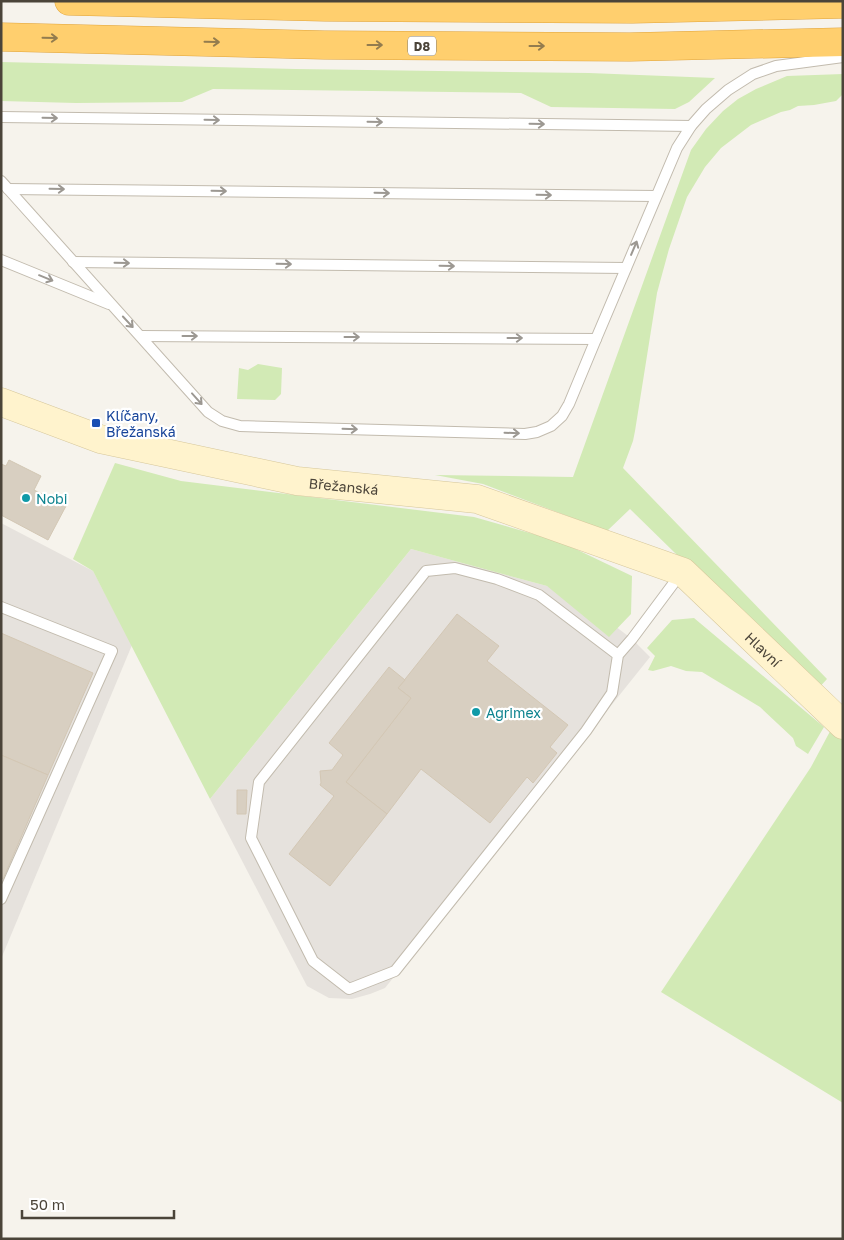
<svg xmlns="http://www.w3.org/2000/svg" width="844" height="1240" font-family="'Golos Text',sans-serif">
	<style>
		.industrial { fill: #e6e2dd }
		.green { fill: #d2eab5 }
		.building { fill: #d8cfc1; stroke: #d3c7b4 }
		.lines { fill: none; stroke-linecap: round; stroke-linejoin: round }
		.lane-casing { stroke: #c2bbae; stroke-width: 12 }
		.secondary-casing { stroke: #d6c79b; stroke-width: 29 }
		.highway-casing { stroke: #e0a43c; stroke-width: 29 }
		.lane { stroke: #fff; stroke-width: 10 }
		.secondary { stroke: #fff3cd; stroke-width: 28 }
		.highway { stroke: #ffcf6e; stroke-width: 28 }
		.oneway { stroke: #937c4e }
		.oneway2 { stroke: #9c9892 }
		.transit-dot { fill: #1a4fb4; stroke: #fff; stroke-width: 2 }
		.culture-dot { fill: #0f9aa8; stroke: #fff; stroke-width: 2 }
		.labels { text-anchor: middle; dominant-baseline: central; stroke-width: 4.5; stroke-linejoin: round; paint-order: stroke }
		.shield { fill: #fff; stroke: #817c74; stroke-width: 1 }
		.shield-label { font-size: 12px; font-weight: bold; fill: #4b4439 }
		.transit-label { font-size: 14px; fill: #164399; stroke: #fff; text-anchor: start }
		.street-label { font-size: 14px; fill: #4b4439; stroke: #fff }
		.culture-label { font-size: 14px; fill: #0d838f; stroke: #fff; text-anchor: start }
	</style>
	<rect width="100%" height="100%" fill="#f6f3ec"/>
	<g class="industrial">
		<path d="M1,523L93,571L132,645L1,959Z"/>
		<path d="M411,549L547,586L577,597L632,639L650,657L385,988L370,994L352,999L329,998L307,986L210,799Z"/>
	</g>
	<g class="green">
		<path d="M1,62L296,69L589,73L715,78L689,102L675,109L551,107L521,93L213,89L182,102L76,103L1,101Z"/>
		<path d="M843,74V94L836,101L814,105L798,106L790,110L781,112L751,125L721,148L705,167L687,197L669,249L657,293L635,431L633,441L623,468L827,679L816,691L630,509L607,531L483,484L435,475L573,477L691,150L706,129L723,111L738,99L756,89L787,76Z"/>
		<path d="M258,364L282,368L281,394L275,400L237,399L239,368L248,370Z"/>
		<path d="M115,463L181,481L474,517L561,542L632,576L631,614L609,637L547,586L411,549L210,799L93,571L73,559Z"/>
		<path d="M694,618L824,727L808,754L796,746L793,738L760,707L702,672L686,671L671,666L653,671L648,670L655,656L647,648L672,620Z"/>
		<path d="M843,707V1103L661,992L811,767Z"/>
	</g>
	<g class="building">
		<path d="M9,460L41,476L34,490L66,506L48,540L1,515V464L6,466Z"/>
		<path d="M457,614L499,646L487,661L568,725L550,747L557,753L533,783L527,777L490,823L421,769L387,814L346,782L411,698L398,688Z"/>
		<path d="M1,633L93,673L48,775L1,755Z"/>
		<path d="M389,667L405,680L398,688L411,698L346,782L387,814L330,886L289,854L334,796L320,785L321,783L320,771L332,770L343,755L329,743Z"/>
		<path d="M1,755L48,775L3,879L1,878Z"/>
		<path d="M237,790H247L246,814H237Z"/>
	</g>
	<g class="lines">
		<g class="lane-casing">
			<g id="lane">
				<path d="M1,117L691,126L706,109L728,90L753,74L776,66L843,57"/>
				<path d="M1,181L208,412L222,421L240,426L525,434L537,432L551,426L562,416L569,404L596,339"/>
				<path d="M8,189L656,196"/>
				<path d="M1,260L109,304"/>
				<path d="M73,262L626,268"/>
				<path d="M141,336L596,339L677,148L691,126"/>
				<path d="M1,607L112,651L1,899"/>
				<path d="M618,655L612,693L586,731L395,971L349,989L313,961L251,838L259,782L426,571L455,568L497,579L539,595L618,655L632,639L682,572"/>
			</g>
		</g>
		<g class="secondary-casing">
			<g id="secondary">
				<path id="s1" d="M1,402L100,439L297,481L477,499L683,572L843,725"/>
			</g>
		</g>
		<g class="highway-casing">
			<g id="highway">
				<path d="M69,1L325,7L632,9L843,4"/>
				<path d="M1,37L324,45L630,47L843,42"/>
			</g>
		</g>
		<use href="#lane" class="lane"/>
		<use href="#secondary" class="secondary"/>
		<use href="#highway" class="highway"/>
	</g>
	<defs><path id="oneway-shaft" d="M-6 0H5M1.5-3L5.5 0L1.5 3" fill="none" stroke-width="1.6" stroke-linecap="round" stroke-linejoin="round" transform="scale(1.25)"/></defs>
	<g class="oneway">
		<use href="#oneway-shaft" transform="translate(50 38) rotate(1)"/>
		<use href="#oneway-shaft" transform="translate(212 42) rotate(1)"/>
		<use href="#oneway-shaft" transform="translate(375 45)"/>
		<use href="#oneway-shaft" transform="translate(537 46)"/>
	</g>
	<g class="oneway2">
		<use href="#oneway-shaft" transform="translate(50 118) rotate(1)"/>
		<use href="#oneway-shaft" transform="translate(212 120) rotate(1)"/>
		<use href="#oneway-shaft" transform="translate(375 122) rotate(1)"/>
		<use href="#oneway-shaft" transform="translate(537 124) rotate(1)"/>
		<use href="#oneway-shaft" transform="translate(57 189) rotate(1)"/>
		<use href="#oneway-shaft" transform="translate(219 191) rotate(1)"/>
		<use href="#oneway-shaft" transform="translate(382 193) rotate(1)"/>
		<use href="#oneway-shaft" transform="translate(544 195) rotate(1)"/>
		<use href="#oneway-shaft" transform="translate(634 248) rotate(-67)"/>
		<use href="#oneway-shaft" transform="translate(122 263) rotate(1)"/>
		<use href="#oneway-shaft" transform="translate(284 264) rotate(1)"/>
		<use href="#oneway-shaft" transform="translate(447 266) rotate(1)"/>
		<use href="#oneway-shaft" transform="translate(46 278) rotate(22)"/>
		<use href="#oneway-shaft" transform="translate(128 322) rotate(47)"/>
		<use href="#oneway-shaft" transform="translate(190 336)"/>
		<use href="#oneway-shaft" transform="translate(352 337)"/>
		<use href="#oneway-shaft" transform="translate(515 338)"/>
		<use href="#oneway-shaft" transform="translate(197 399) rotate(48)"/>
		<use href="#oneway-shaft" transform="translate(350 429) rotate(2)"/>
		<use href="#oneway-shaft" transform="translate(512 433) rotate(2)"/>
	</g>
	<rect class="transit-dot" x="91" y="418" width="10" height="10" rx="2.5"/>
	<g class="culture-dot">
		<circle cx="26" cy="498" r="5"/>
		<circle cx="476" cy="712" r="5"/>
	</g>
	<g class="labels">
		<rect class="shield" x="408" y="36.5" width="28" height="19" rx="4"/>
		<g class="shield-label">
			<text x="422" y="46">D8</text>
		</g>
		<g class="transit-label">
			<text x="106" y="415">Klíčany,<tspan x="106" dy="16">Břežanská</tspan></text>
		</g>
		<g class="street-label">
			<text stroke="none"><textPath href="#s1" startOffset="354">Břežanská</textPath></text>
			<text stroke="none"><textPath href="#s1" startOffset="818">Hlavní</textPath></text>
		</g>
		<g class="culture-label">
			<text x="36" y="498">Nobi</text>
			<text x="486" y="712">Agrimex</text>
		</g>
	</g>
	<rect width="844" height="1240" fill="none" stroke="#4b4439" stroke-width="5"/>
	<path d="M22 1210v8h152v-8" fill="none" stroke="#4b4439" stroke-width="2.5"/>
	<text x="30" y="1210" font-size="15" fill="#4b4439" stroke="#ffffff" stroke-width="4" paint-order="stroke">50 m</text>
</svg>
